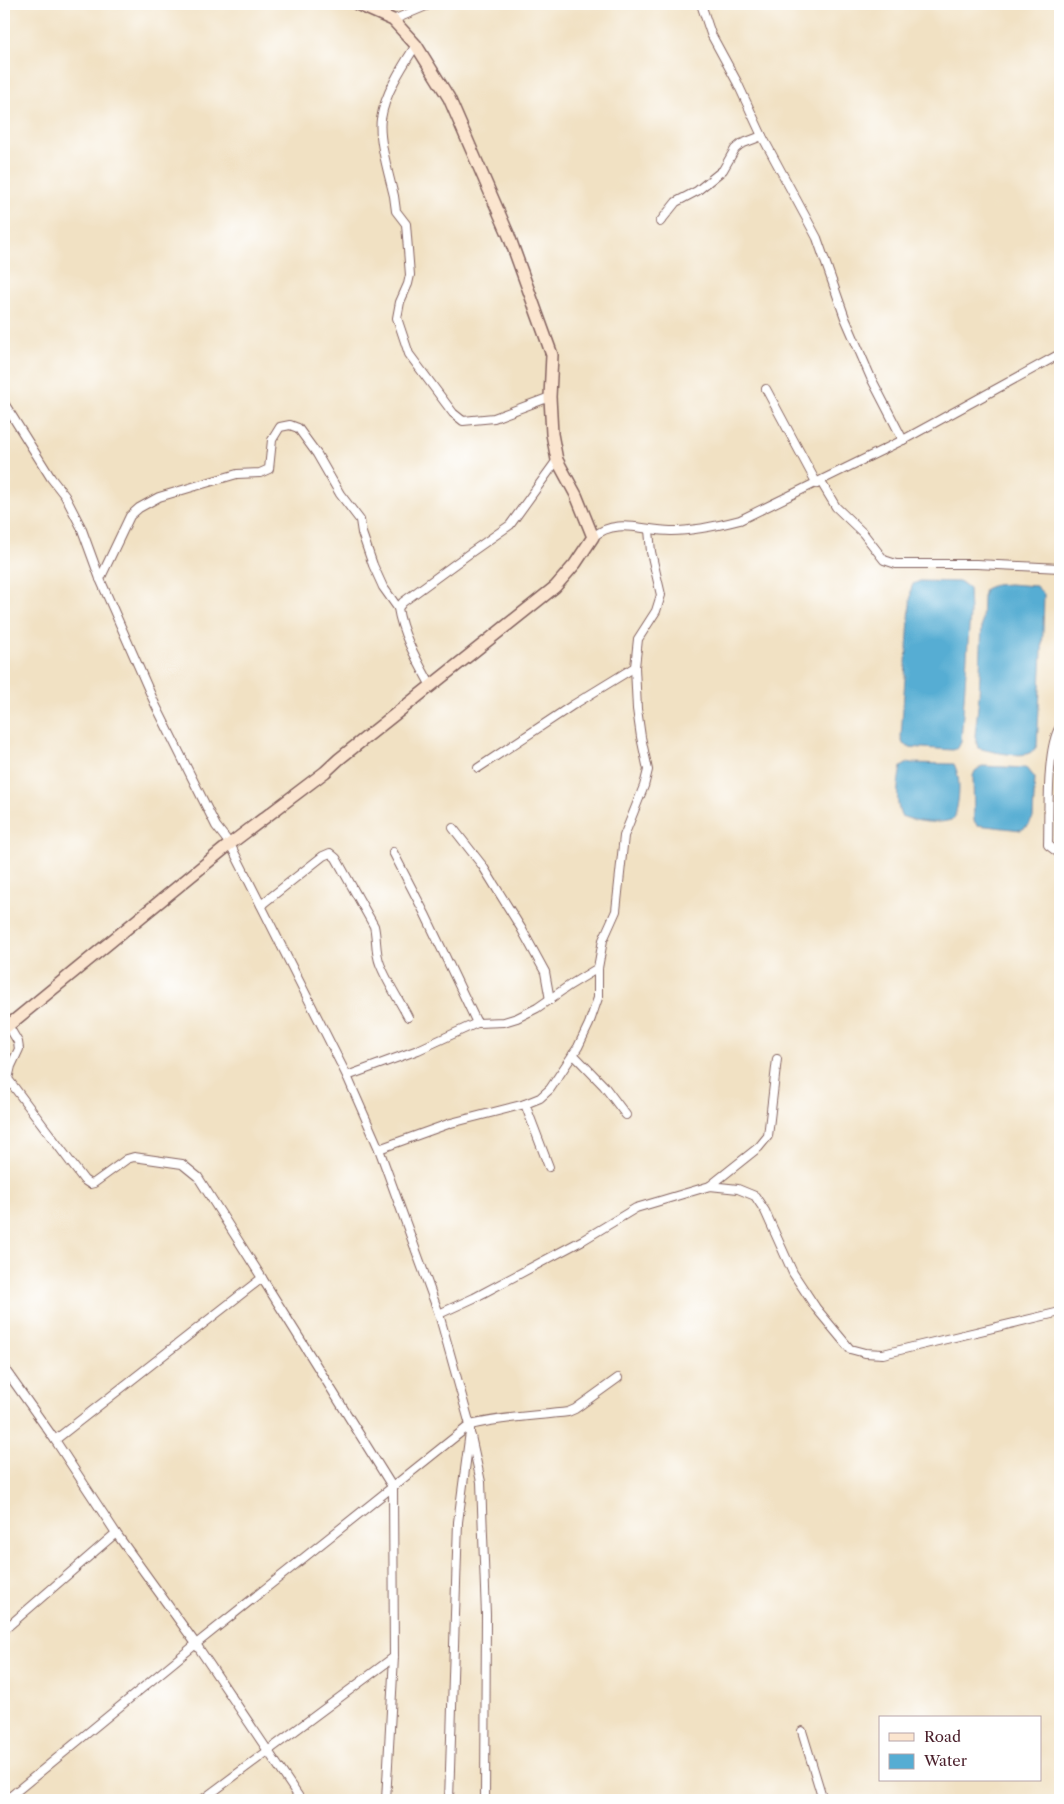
<svg xmlns="http://www.w3.org/2000/svg" width="1064" height="1804" font-family="'Libre Caslon Text',serif">
	<style>
		.water { fill: #56add3; stroke: #50667f }
		.lines { fill: none; stroke-linecap: round; stroke-linejoin: round }
		.street-casing { stroke: #846360; stroke-width: 10 }
		.secondary-casing { stroke: #846360; stroke-width: 14 }
		.street { stroke: #fff; stroke-width: 8 }
		.secondary { stroke: #fbe5cf; stroke-width: 11 }
	</style>
	<rect width="100%" height="100%" fill="#fff"/>
	<filter id="ink" filterUnits="userSpaceOnUse"><feTurbulence type="fractalNoise" baseFrequency=".02" numOctaves="2"/><feDisplacementMap in="SourceGraphic" scale="10" xChannelSelector="R" yChannelSelector="G"/><feConvolveMatrix kernelMatrix="1 2 1 2 8 2 1 2 1" color-interpolation-filters="sRGB"/></filter>
	<filter id="wash" filterUnits="userSpaceOnUse"><feTurbulence type="fractalNoise" baseFrequency=".0096" numOctaves="4" result="noise"/><feDisplacementMap in="SourceGraphic" scale="20" xChannelSelector="R" yChannelSelector="G"/><feGaussianBlur stdDeviation="1.12" result="paint"/><feColorMatrix in="noise" values="0 0 0 0 0 0 0 0 0 0 0 0 0 0 0 0 0 1.4 0 .05"/><feComposite in="paint" operator="in"/></filter>
	<g filter="url(#wash)">
		<rect width="100%" height="100%" fill="#f1e1c3"/>
		<g class="water">
			<path d="M920,581L961,582L969,588L970,614L961,742L958,748L953,750L908,747L903,744L901,737L911,590L913,584Z"/>
			<path d="M1009,584L1036,586L1044,594L1043,632L1037,746C1035,748 1034,751 1031,752C1022,759 989,751 978,748L975,736L979,696L983,597L985,589L994,585Z"/>
			<path d="M908,763L954,764C962,780 959,803 954,819C938,825 917,822 901,816C895,803 898,781 901,767Z"/>
			<path d="M982,766L1027,768L1035,778L1033,818L1028,826L1021,830L977,825L974,821L973,776L975,771Z"/>
		</g>
	</g>
	<g filter="url(#ink)">
		<g class="lines">
			<g class="street-casing">
				<g id="street">
					<path d="M701,4L711,34L737,82L762,136L817,238L845,318L871,378L903,440"/>
					<path d="M393,20L431,4"/>
					<path d="M416,45C402,67 385,93 381,119C378,139 389,175 394,196L396,211L406,224L410,275L408,284L400,302L397,318L409,354L453,413L463,421L494,418L550,397"/>
					<path d="M660,222L676,202L697,191L723,170L735,149L741,144L762,136"/>
					<path d="M766,389L817,484"/>
					<path d="M4,403L51,478L65,496L81,527L100,579L155,704L216,826L230,844L347,1076L379,1149L439,1314L470,1425V1432L458,1522L449,1800"/>
					<path d="M821,482L836,507L863,533L884,560L896,564H976L1060,568"/>
					<path d="M593,537C616,517 643,531 671,531C695,531 717,526 740,520L903,440L1060,354"/>
					<path d="M100,579L130,516L139,508L159,497L206,483L237,474L260,473L269,469L272,440L280,427L290,425L298,428L317,454L340,494L360,520L362,533L373,565L383,587L398,608"/>
					<path d="M431,686C418,662 402,635 398,608L403,602L470,553L510,525L557,460"/>
					<path d="M1060,727C1046,747 1049,818 1048,845L1060,854"/>
					<path d="M478,768L573,705L635,667"/>
					<path d="M453,828L482,865L521,928L545,972L550,1000"/>
					<path d="M393,852L425,914L477,1023"/>
					<path d="M261,905L323,856L330,853L336,858L374,926C377,938 375,952 380,964C387,982 399,1000 408,1017"/>
					<path d="M8,1025L18,1042L19,1049L11,1066L8,1079L84,1180L90,1184L94,1183L127,1159L134,1157L182,1164L198,1177L262,1278"/>
					<path d="M573,1054L604,1086L626,1115"/>
					<path d="M347,1076L418,1050L477,1023L504,1022L517,1018L537,1008L570,985L598,968"/>
					<path d="M525,1104L549,1167"/>
					<path d="M379,1149L451,1123L525,1104L540,1098L550,1089L578,1047L589,1024L598,998V968L603,940L616,911L624,836L644,786L648,770L641,737L637,709L635,667L638,639L656,611L661,595L651,552L649,530"/>
					<path d="M710,1186L759,1147L768,1136L777,1059"/>
					<path d="M439,1314L474,1298L583,1240L636,1208L710,1186L738,1189L755,1196L765,1211L793,1273L816,1308L850,1349L865,1353L883,1354L1060,1312"/>
					<path d="M4,1368L55,1440L116,1533L196,1644L301,1800"/>
					<path d="M471,1436L481,1482L486,1615L485,1800"/>
					<path d="M55,1440L262,1278L393,1488L394,1657L386,1800"/>
					<path d="M4,1630L116,1533"/>
					<path d="M802,1731L823,1800"/>
					<path d="M6,1800L196,1644L470,1425C502,1417 535,1416 568,1412L575,1409L618,1378"/>
					<path d="M202,1800L394,1657"/>
				</g>
			</g>
			<g class="secondary-casing">
				<path id="secondary" d="M4,1029L230,844L325,772L339,759L555,587L575,564L593,537L576,495L557,460L552,434L550,397L552,355L509,236L449,98L416,45L393,20L357,4"/>
			</g>
			<use href="#street" class="street"/>
			<use href="#secondary" class="secondary"/>
		</g>
	</g>
	<rect width="1064" height="1804" fill="none" stroke="#fff" stroke-width="20"/>
	<rect x="879" y="1716" width="162" height="65" fill="#ffffff" stroke="#b7a5aa"/>
	<rect x="889" y="1733" width="25" height="8" fill="#fbe5cf" stroke="#b7a5aa"/>
	<text x="924" y="1742" font-size="15" fill="#4a1f2b">Road</text>
	<rect x="889" y="1754" width="25" height="15" fill="#56add3" stroke="#b7a5aa"/>
	<text x="924" y="1766" font-size="15" fill="#4a1f2b">Water</text>
</svg>
